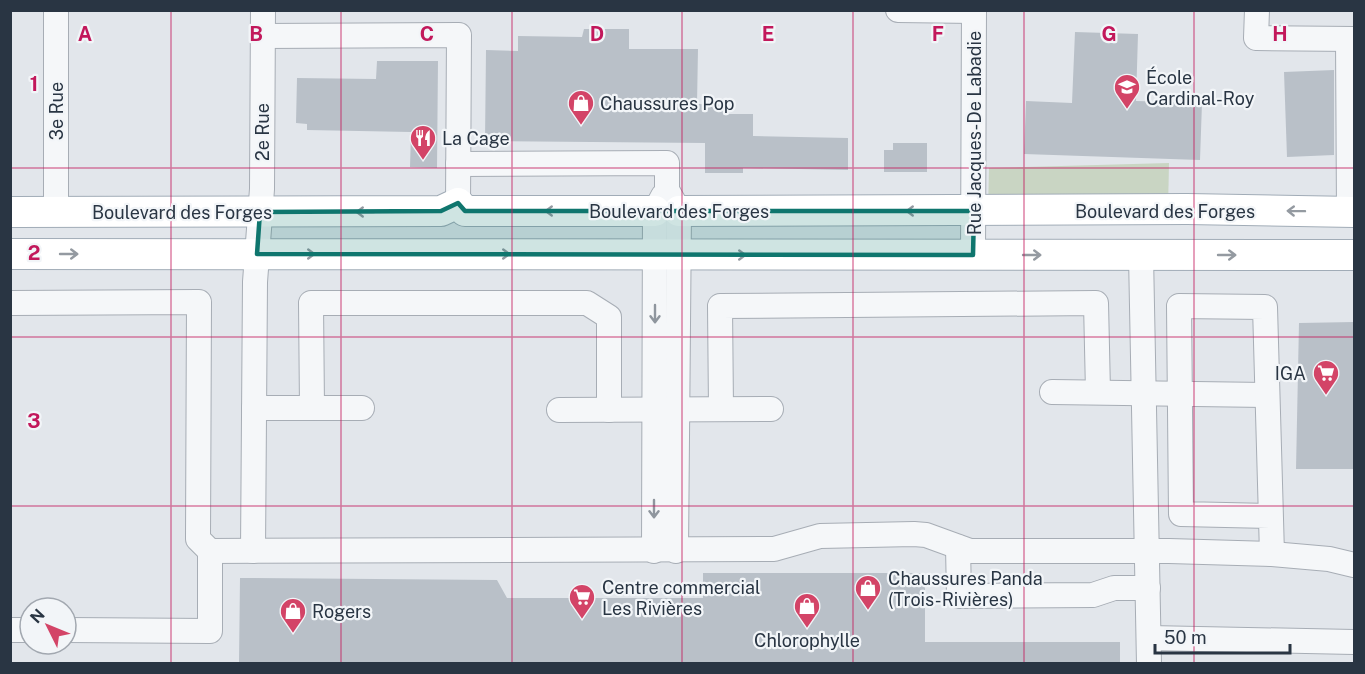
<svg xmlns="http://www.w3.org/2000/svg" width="1365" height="674" font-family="'Public Sans',sans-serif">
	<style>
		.green { fill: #c9d5c3 }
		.building { fill: #b9c0c8 }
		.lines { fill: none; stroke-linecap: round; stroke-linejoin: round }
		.minor-casing { stroke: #a7adb5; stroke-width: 26 }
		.major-casing { stroke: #a1acb7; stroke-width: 32 }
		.minor { stroke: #f5f7f9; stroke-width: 24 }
		.major { stroke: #fff; stroke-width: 30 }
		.oneway { stroke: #949aa1 }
		.oneway2 { stroke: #8f969e }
		.marked { fill: #0f766e; fill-opacity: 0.2; stroke: #0f766e; stroke-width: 4.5; stroke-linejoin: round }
		.grid { fill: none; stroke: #c2185b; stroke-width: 1.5; stroke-opacity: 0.55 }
		.labels { text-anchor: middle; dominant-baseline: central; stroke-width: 4.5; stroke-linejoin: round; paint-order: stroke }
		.poi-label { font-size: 18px; fill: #293543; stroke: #f2f5f8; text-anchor: start }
		.street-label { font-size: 18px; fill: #293543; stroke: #f2f5f8 }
		.grid-label { font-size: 20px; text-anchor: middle; font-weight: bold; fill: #c2185b; stroke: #f2f5f8; stroke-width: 4.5; stroke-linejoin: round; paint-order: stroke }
	</style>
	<rect width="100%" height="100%" fill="#e2e6eb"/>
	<path class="green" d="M1169,163L1168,210L988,211L989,168Z"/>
	<g class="building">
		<path d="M584,29H629V49H698L697,104L728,105V114H753V136L848,138V170L743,168V173H705V143L485,141L486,50L518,51V36L582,37Z"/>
		<path d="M1075,32L1138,34L1136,101L1202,103L1200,160L1024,154L1026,101L1072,103Z"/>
		<path d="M377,61H438L437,168L410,167L411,132L307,130V124L296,123L297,78L376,79Z"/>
		<path d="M1334,70V155L1287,157L1284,72Z"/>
		<path d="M893,143H927V172H884V150H893Z"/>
		<path d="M1354,322V469H1296L1299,323Z"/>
		<path d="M703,573H925V642H1120V663H239L240,578L497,580L507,598H703Z"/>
	</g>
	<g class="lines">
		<g class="minor-casing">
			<g id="minor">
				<path d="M898,10L974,11"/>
				<path d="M1257,10L1256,38L1354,39"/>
				<path d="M263,36L459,35L458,203"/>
				<path d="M1348,39L1349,212"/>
				<path d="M458,164L667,163V190L679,211L676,551"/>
				<path d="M56,212V10"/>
				<path d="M973,255L974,10"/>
				<path d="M1141,255L1149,664"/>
				<path d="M10,303L199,302L198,539L210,551V631L66,630"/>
				<path d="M1052,392L1266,395"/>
				<path d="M254,408H362"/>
				<path d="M312,408L311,303H587L609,317V410"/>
				<path d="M721,409L720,306L1096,303L1098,392"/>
				<path d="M559,410L771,409"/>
				<path d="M1270,516L1181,514L1179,306L1265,307L1272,554"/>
				<path d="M958,547L959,596L1093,595L1114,588H1148"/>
				<path d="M210,551L774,549L820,536L914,534L926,535L970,551H1169L1272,554L1329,559L1354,565"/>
				<path d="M253,551L255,282L262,189L263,10"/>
				<path d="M654,551L655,211L663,196"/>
				<path d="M10,630H30"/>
				<path d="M1149,638L1354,642"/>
			</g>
		</g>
		<g class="major-casing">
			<g id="major">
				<path d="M679,211L1187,209L1354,212"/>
				<path d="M10,212L441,211L458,203L465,211H655"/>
				<path d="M10,254L1354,255"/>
			</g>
		</g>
		<use href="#minor" class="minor"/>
		<use href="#major" class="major"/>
	</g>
	<defs><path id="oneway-shaft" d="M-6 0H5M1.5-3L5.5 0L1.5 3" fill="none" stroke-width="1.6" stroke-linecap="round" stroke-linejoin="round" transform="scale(1.5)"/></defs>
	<g class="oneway">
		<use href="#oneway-shaft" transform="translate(554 211) rotate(180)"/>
		<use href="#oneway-shaft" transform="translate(915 211) rotate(-180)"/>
		<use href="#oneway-shaft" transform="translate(1296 211) rotate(-179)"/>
		<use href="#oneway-shaft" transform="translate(365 212) rotate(180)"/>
		<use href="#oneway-shaft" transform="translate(69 254)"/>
		<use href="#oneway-shaft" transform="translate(306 254)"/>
		<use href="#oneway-shaft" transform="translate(501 254)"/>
		<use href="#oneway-shaft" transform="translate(737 255)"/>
		<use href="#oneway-shaft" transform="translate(1032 255)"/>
		<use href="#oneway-shaft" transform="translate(1227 255)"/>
	</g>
	<g class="oneway2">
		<use href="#oneway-shaft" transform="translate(655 314) rotate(90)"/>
		<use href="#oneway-shaft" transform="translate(654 509) rotate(90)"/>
	</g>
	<path class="marked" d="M458,203L465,211H974L973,255L257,254L260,212L441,211Z"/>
	<path class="grid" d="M171,10V664M341,10V664M512,10V664M682,10V664M853,10V664M1024,10V664M1194,10V664M10,168H1354M10,337H1354M10,506H1354"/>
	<defs>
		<g id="school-pin" transform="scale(1.35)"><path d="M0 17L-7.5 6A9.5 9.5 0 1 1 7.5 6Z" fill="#d34467" stroke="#f2f5f8"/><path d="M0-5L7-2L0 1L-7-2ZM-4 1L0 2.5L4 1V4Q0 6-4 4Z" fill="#fff"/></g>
		<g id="shop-pin" transform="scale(1.35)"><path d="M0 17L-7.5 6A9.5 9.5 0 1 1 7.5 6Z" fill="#d34467" stroke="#f2f5f8"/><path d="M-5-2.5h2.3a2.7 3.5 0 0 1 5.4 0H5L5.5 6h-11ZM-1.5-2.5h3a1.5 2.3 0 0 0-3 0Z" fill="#fff"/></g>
		<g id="restaurant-pin" transform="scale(1.35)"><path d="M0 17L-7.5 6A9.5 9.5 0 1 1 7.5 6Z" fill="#d34467" stroke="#f2f5f8"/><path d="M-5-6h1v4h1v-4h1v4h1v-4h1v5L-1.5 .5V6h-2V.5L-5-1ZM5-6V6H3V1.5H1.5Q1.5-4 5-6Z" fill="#fff"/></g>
		<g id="supermarket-pin" transform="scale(1.35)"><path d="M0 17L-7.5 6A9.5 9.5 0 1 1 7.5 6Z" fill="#d34467" stroke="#f2f5f8"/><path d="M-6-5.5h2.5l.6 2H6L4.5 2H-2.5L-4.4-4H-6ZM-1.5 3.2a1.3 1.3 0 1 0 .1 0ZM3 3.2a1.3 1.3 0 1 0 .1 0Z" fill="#fff"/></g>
	</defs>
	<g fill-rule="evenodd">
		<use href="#school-pin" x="1127" y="87"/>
		<use href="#shop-pin" x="581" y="103"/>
		<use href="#restaurant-pin" x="423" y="138"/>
		<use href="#supermarket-pin" x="1326" y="373"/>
		<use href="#shop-pin" x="868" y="588"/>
		<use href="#supermarket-pin" x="582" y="597"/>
		<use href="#shop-pin" x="807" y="606"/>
		<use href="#shop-pin" x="293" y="611"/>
	</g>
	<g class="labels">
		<g class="poi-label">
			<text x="1146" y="77">École<tspan x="1146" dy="21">Cardinal-Roy</tspan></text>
			<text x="600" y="103">Chaussures Pop</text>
			<text x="442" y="138">La Cage</text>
			<text x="1306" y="373" text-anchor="end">IGA</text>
			<text x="888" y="578">Chaussures Panda<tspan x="888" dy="21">(Trois-Rivières)</tspan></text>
			<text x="602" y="587">Centre commercial<tspan x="602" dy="21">Les Rivières</tspan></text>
			<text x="312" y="611">Rogers</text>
			<text x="807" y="640" text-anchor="middle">Chlorophylle</text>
		</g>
		<g class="street-label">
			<text transform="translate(56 111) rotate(-90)">3e Rue</text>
			<text transform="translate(262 132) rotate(-90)">2e Rue</text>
			<text transform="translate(974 133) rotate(-90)">Rue Jacques-De Labadie</text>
			<text x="679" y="211">Boulevard des Forges</text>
			<text x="1165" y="211">Boulevard des Forges</text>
			<text x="182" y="212">Boulevard des Forges</text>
		</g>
	</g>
	<g class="grid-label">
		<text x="85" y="41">A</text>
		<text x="256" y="41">B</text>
		<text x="427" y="41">C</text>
		<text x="597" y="41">D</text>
		<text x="768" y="41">E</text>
		<text x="938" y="41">F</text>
		<text x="1109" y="41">G</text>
		<text x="1280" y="41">H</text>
		<text x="34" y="91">1</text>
		<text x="34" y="260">2</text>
		<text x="34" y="428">3</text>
	</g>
	<rect width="1365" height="674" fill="none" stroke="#293543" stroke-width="24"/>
	<g transform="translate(48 626) rotate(313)"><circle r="28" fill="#f2f5f8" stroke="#a2a8b0" stroke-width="1.5"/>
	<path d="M0-4.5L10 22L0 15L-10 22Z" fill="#d34467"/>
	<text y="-9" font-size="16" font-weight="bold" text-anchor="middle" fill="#293543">N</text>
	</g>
	<path d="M1155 644v9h135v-9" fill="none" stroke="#293543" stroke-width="3"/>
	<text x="1164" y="644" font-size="18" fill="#293543" stroke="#f2f5f8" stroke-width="4.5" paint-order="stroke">50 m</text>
</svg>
